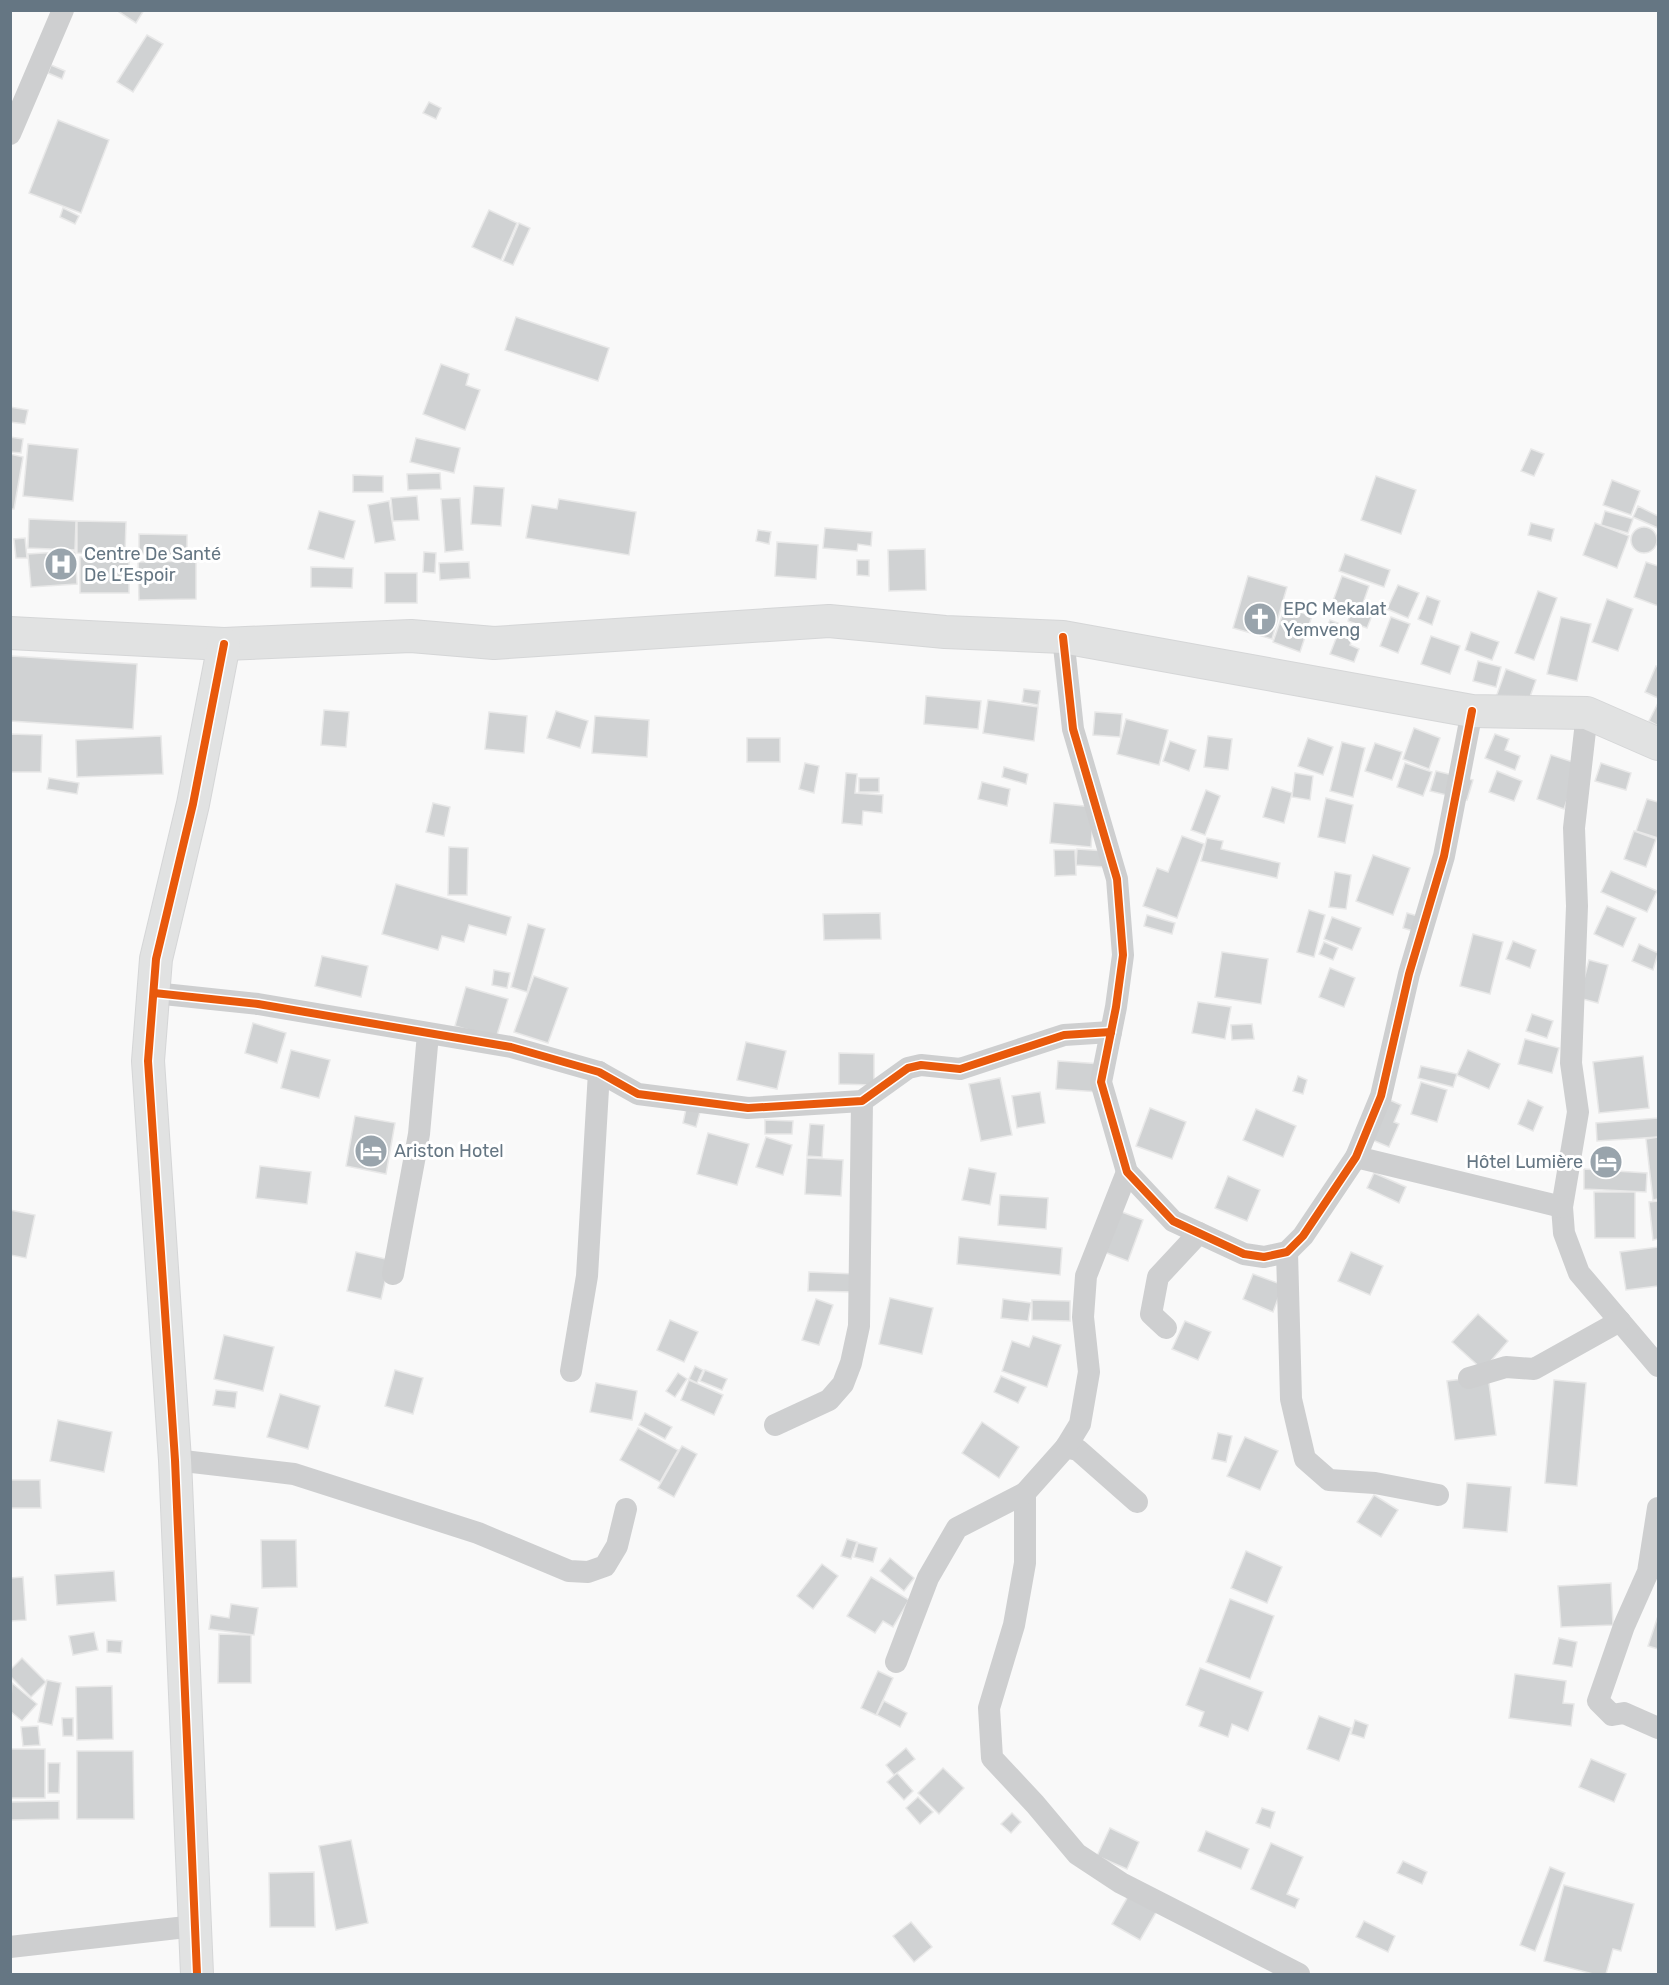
<svg xmlns="http://www.w3.org/2000/svg" width="1669" height="1985" font-family="Rubik,sans-serif">
	<style>
		.building { fill: #d0d2d3; stroke: #e8e8e8; stroke-width: 1.5 }
		.lines { fill: none; stroke-linecap: round; stroke-linejoin: round }
		.secondary-casing { stroke: #d5d6d7; stroke-width: 34 }
		.street { stroke: #cecfd0; stroke-width: 22 }
		.secondary { stroke: #e1e2e2; stroke-width: 32 }
		.cycleway-casing { stroke: #fff; stroke-width: 11 }
		.cycleway { stroke: #e8590c; stroke-width: 8 }
		.labels { text-anchor: middle; dominant-baseline: central; stroke-width: 6; stroke-linejoin: round; paint-order: stroke }
		.poi-label { font-size: 18px; fill: #657683; stroke: #fff; text-anchor: start }
	</style>
	<rect width="100%" height="100%" fill="#f9f9f9"/>
	<g class="building">
		<path d="M116,10H144L136,23Z"/>
		<path d="M147,35L163,44L133,92L117,82Z"/>
		<path d="M51,65L65,71L62,79L48,73Z"/>
		<path d="M429,102L441,108L436,119L423,113Z"/>
		<path d="M58,120L109,140L81,213L29,193Z"/>
		<path d="M63,208L79,216L75,224L60,217Z"/>
		<path d="M489,210L517,223L501,260L472,247Z"/>
		<path d="M519,223L530,228L513,265L503,261Z"/>
		<path d="M516,317L609,348L598,381L505,350Z"/>
		<path d="M441,364L469,374L466,385L480,390L465,430L423,414Z"/>
		<path d="M10,407L28,410L25,424L10,422Z"/>
		<path d="M10,437L23,439L21,453L10,452Z"/>
		<path d="M416,438L460,448L454,473L410,462Z"/>
		<path d="M28,444L78,449L73,501L23,496Z"/>
		<path d="M1531,449L1544,454L1534,476L1521,471Z"/>
		<path d="M10,454L23,457L14,509H10Z"/>
		<path d="M440,473L441,489L408,490L407,474Z"/>
		<path d="M353,475L383,476V492H353Z"/>
		<path d="M1376,476L1416,490L1401,534L1361,520Z"/>
		<path d="M1612,480L1640,491L1631,515L1603,505Z"/>
		<path d="M474,486L504,488L501,526L471,524Z"/>
		<path d="M417,496L419,520L393,521L391,498Z"/>
		<path d="M460,498L463,550L445,552L441,499Z"/>
		<path d="M559,499L636,512L629,555L526,538L532,505L557,509Z"/>
		<path d="M389,501L395,540L375,543L368,505Z"/>
		<path d="M1638,506L1658,516V528L1633,517Z"/>
		<path d="M319,511L355,521L344,559L308,549Z"/>
		<path d="M1605,511L1633,519L1628,533L1601,525Z"/>
		<path d="M29,519L76,521L75,550L28,548Z"/>
		<path d="M77,521L126,522L125,554L77,553Z"/>
		<path d="M1531,523L1554,529L1551,541L1528,535Z"/>
		<path d="M1595,523L1629,536L1617,568L1583,555Z"/>
		<circle cx="1644" cy="540" r="13"/>
		<path d="M825,528L872,532L871,546L858,544L857,551L823,548Z"/>
		<path d="M758,530L771,532L769,544L756,541Z"/>
		<path d="M139,534L187,535V556L139,554Z"/>
		<path d="M25,538L27,558H16L14,539Z"/>
		<path d="M777,542L818,545L816,579L775,576Z"/>
		<path d="M925,549L926,590L889,591L888,550Z"/>
		<path d="M75,551L77,584L31,587L28,554Z"/>
		<path d="M424,552L436,553L435,573L423,572Z"/>
		<path d="M1345,554L1390,570L1384,587L1339,571Z"/>
		<rect x="80" y="557" width="49" height="36"/>
		<path d="M857,560H869V576L857,575Z"/>
		<path d="M196,561V599L139,600L138,562Z"/>
		<path d="M469,562L470,578L440,580L439,563Z"/>
		<path d="M1646,562L1658,566V606L1634,597Z"/>
		<path d="M311,567L353,568L352,588L311,587Z"/>
		<rect x="385" y="573" width="32" height="30"/>
		<path d="M1248,576L1287,587L1272,639L1233,628Z"/>
		<path d="M1342,576L1369,586L1362,606L1350,602L1344,617L1329,612Z"/>
		<path d="M1398,585L1419,593L1408,618L1387,609Z"/>
		<path d="M1538,591L1557,598L1534,660L1515,653Z"/>
		<path d="M1427,596L1440,601L1432,625L1418,619Z"/>
		<path d="M1607,599L1633,609L1618,651L1592,642Z"/>
		<path d="M1353,606L1373,613L1367,628L1348,621Z"/>
		<path d="M1285,607L1312,616L1300,652L1273,642Z"/>
		<path d="M1391,617L1410,624L1398,653L1380,646Z"/>
		<path d="M1561,617L1591,624L1577,681L1547,674Z"/>
		<path d="M1330,620L1356,630L1350,645L1359,649L1354,662L1330,654L1337,636L1325,632Z"/>
		<path d="M1471,632L1499,642L1492,660L1465,650Z"/>
		<path d="M1431,636L1460,646L1450,674L1421,664Z"/>
		<path d="M11,656L137,664L133,729L10,721Z"/>
		<path d="M1478,661L1501,667L1496,687L1473,681Z"/>
		<path d="M1656,666L1658,667V698L1645,692Z"/>
		<path d="M1506,669L1536,680L1525,711L1495,700Z"/>
		<path d="M1024,689L1040,691L1038,705L1022,702Z"/>
		<path d="M926,696L981,701L978,729L924,724Z"/>
		<path d="M988,700L1038,707L1034,741L983,733Z"/>
		<path d="M1658,703V726L1649,721Z"/>
		<path d="M324,710L349,712L346,747L321,745Z"/>
		<path d="M556,711L588,721L580,748L547,738Z"/>
		<path d="M489,712L527,716L524,753L485,749Z"/>
		<path d="M1095,712L1122,714L1120,737L1093,735Z"/>
		<path d="M595,716L649,720L647,757L592,753Z"/>
		<path d="M1126,719L1168,730L1159,765L1117,754Z"/>
		<path d="M1414,728L1440,738L1429,769L1403,759Z"/>
		<path d="M10,734L42,735L41,772H10Z"/>
		<path d="M1495,734L1509,739L1505,750L1520,756L1515,770L1485,758Z"/>
		<path d="M161,736L163,774L77,777L76,740Z"/>
		<path d="M1208,736L1232,739L1228,770L1204,767Z"/>
		<rect x="747" y="738" width="33" height="24"/>
		<path d="M1308,738L1333,747L1323,775L1298,766Z"/>
		<path d="M1170,741L1196,750L1189,771L1163,761Z"/>
		<path d="M1342,742L1365,748L1353,797L1330,791Z"/>
		<path d="M1375,743L1402,752L1392,780L1365,771Z"/>
		<path d="M1551,755L1579,764L1564,809L1537,799Z"/>
		<path d="M805,763L819,766L814,793L799,789Z"/>
		<path d="M1405,763L1432,772L1423,796L1397,787Z"/>
		<path d="M1601,763L1631,773L1626,790L1595,781Z"/>
		<path d="M1004,767L1028,774L1026,784L1002,777Z"/>
		<path d="M1436,771L1473,780L1467,800L1430,791Z"/>
		<path d="M1497,771L1522,781L1514,801L1489,792Z"/>
		<path d="M846,773L857,774L855,793L883,795L882,813L863,811L862,825L842,823Z"/>
		<path d="M1295,773L1313,776L1310,800L1292,797Z"/>
		<path d="M49,778L79,783L77,794L47,789Z"/>
		<rect x="859" y="778" width="20" height="14"/>
		<path d="M982,782L1010,789L1007,806L978,799Z"/>
		<path d="M1272,787L1292,793L1284,823L1263,817Z"/>
		<path d="M1206,790L1220,796L1205,835L1191,830Z"/>
		<path d="M1326,798L1353,805L1345,843L1318,837Z"/>
		<path d="M1647,799L1658,802V838L1636,831Z"/>
		<path d="M433,803L450,807L444,836L426,832Z"/>
		<path d="M1054,803L1094,807L1091,847L1050,843Z"/>
		<path d="M1634,831L1656,839L1646,867L1624,859Z"/>
		<path d="M1182,836L1204,844L1177,918L1143,906L1157,868L1168,872Z"/>
		<path d="M1207,838L1223,841L1221,849L1280,863L1277,878L1201,861Z"/>
		<path d="M449,847L468,848L467,895H448Z"/>
		<path d="M1077,849L1106,851L1105,867L1076,865Z"/>
		<path d="M1054,850H1075L1076,875L1055,876Z"/>
		<path d="M1373,855L1410,868L1393,915L1356,901Z"/>
		<path d="M1611,871L1657,891L1647,912L1601,892Z"/>
		<path d="M1335,872L1351,875L1346,909L1329,907Z"/>
		<path d="M396,884L511,917L506,935L469,925L464,942L442,936L438,950L382,934Z"/>
		<path d="M1607,906L1636,918L1623,947L1594,934Z"/>
		<path d="M1309,910L1325,915L1314,957L1297,952Z"/>
		<path d="M880,913L881,939L824,940L823,914Z"/>
		<path d="M1407,913L1425,918L1420,933L1403,928Z"/>
		<path d="M1147,915L1175,923L1172,934L1144,926Z"/>
		<path d="M1332,917L1361,928L1352,950L1324,939Z"/>
		<path d="M528,924L545,929L527,992L511,987Z"/>
		<path d="M1473,934L1503,942L1490,994L1460,986Z"/>
		<path d="M1513,941L1536,950L1530,968L1506,959Z"/>
		<path d="M1324,942L1338,948L1333,960L1319,954Z"/>
		<path d="M1639,944L1658,953L1653,970L1632,961Z"/>
		<path d="M1222,952L1268,959L1261,1004L1215,997Z"/>
		<path d="M322,956L368,966L361,997L315,986Z"/>
		<path d="M1589,960L1608,965L1598,1003L1579,998Z"/>
		<path d="M1330,968L1355,978L1344,1007L1319,997Z"/>
		<path d="M494,970L510,973L507,988L492,985Z"/>
		<path d="M534,976L568,988L548,1043L514,1032Z"/>
		<path d="M466,987L508,999L496,1038L455,1026Z"/>
		<path d="M1198,1002L1231,1007L1225,1039L1192,1033Z"/>
		<path d="M1532,1014L1553,1021L1547,1038L1526,1031Z"/>
		<path d="M253,1023L286,1033L277,1063L245,1053Z"/>
		<path d="M1252,1024L1254,1039L1232,1040L1231,1025Z"/>
		<path d="M1525,1039L1559,1048L1552,1073L1518,1064Z"/>
		<path d="M746,1042L786,1051L777,1089L737,1080Z"/>
		<path d="M291,1050L330,1060L319,1098L281,1088Z"/>
		<path d="M1468,1050L1500,1064L1489,1089L1457,1075Z"/>
		<path d="M839,1053L874,1054V1085L839,1084Z"/>
		<path d="M1643,1056L1649,1108L1599,1113L1593,1062Z"/>
		<path d="M1058,1061L1102,1064L1100,1092L1056,1089Z"/>
		<path d="M1421,1066L1457,1074L1453,1087L1418,1078Z"/>
		<path d="M1298,1076L1307,1080L1303,1094L1293,1091Z"/>
		<path d="M1000,1078L1012,1135L981,1141L969,1084Z"/>
		<path d="M1421,1082L1447,1090L1437,1122L1411,1114Z"/>
		<path d="M1040,1092L1045,1123L1017,1128L1012,1096Z"/>
		<path d="M1374,1093L1401,1105L1394,1122L1399,1124L1389,1147L1356,1133Z"/>
		<path d="M1528,1100L1543,1107L1533,1131L1518,1124Z"/>
		<path d="M1150,1108L1186,1122L1172,1159L1136,1146Z"/>
		<path d="M686,1109L700,1112L696,1127L683,1123Z"/>
		<path d="M1256,1109L1296,1126L1283,1157L1243,1140Z"/>
		<path d="M355,1116L395,1123L386,1174L346,1166Z"/>
		<path d="M1658,1118V1137L1597,1141L1596,1123Z"/>
		<path d="M765,1120L793,1121L792,1134H765Z"/>
		<path d="M810,1124L824,1125L822,1157L807,1156Z"/>
		<path d="M708,1133L749,1144L737,1185L697,1174Z"/>
		<path d="M766,1137L792,1145L783,1175L756,1167Z"/>
		<path d="M1658,1137V1199L1653,1200L1646,1139Z"/>
		<path d="M807,1158L843,1160L841,1196L805,1194Z"/>
		<path d="M260,1166L311,1172L307,1204L256,1198Z"/>
		<path d="M969,1168L996,1173L990,1205L962,1200Z"/>
		<path d="M1584,1169L1647,1173L1646,1192L1584,1189Z"/>
		<path d="M1374,1173L1406,1187L1399,1203L1367,1188Z"/>
		<path d="M1228,1176L1260,1190L1247,1221L1215,1208Z"/>
		<path d="M1594,1192H1635V1238H1595Z"/>
		<path d="M1000,1195L1048,1198L1046,1229L998,1225Z"/>
		<path d="M1658,1201V1239L1653,1240L1649,1202Z"/>
		<path d="M1114,1209L1143,1220L1128,1261L1099,1250Z"/>
		<path d="M10,1210L35,1215L26,1258L10,1255Z"/>
		<path d="M959,1237L1062,1248L1060,1275L957,1264Z"/>
		<path d="M1658,1247V1286L1626,1290L1620,1252Z"/>
		<path d="M356,1252L390,1260L381,1299L347,1291Z"/>
		<path d="M1351,1252L1383,1266L1370,1295L1338,1281Z"/>
		<path d="M809,1272L855,1274V1292L808,1291Z"/>
		<path d="M1253,1274L1283,1285L1273,1312L1243,1299Z"/>
		<path d="M890,1298L933,1308L922,1354L879,1344Z"/>
		<path d="M816,1299L833,1305L819,1345L802,1340Z"/>
		<path d="M1003,1299L1031,1303L1028,1321L1001,1318Z"/>
		<path d="M1032,1300L1070,1301V1321L1032,1320Z"/>
		<path d="M1478,1314L1508,1341L1483,1370L1452,1342Z"/>
		<path d="M670,1320L698,1332L684,1362L657,1350Z"/>
		<path d="M1185,1321L1211,1332L1198,1360L1172,1349Z"/>
		<path d="M224,1335L274,1347L263,1391L214,1379Z"/>
		<path d="M1033,1336L1061,1345L1047,1387L1002,1371L1012,1341L1029,1347Z"/>
		<path d="M695,1366L703,1370L697,1383L689,1379Z"/>
		<path d="M395,1370L423,1378L413,1414L385,1406Z"/>
		<path d="M705,1370L727,1379L722,1390L700,1381Z"/>
		<path d="M678,1373L687,1379L675,1397L666,1391Z"/>
		<path d="M1001,1376L1026,1387L1018,1403L994,1392Z"/>
		<path d="M1488,1376L1496,1435L1455,1440L1447,1381Z"/>
		<path d="M689,1380L723,1395L714,1415L681,1400Z"/>
		<path d="M1554,1380L1586,1383L1577,1486L1545,1483Z"/>
		<path d="M596,1383L637,1391L632,1420L590,1412Z"/>
		<path d="M216,1390L237,1392L235,1408L213,1405Z"/>
		<path d="M280,1394L320,1406L308,1449L267,1437Z"/>
		<path d="M645,1413L672,1427L665,1439L639,1425Z"/>
		<path d="M58,1420L112,1432L104,1472L50,1461Z"/>
		<path d="M982,1422L1019,1447L999,1478L962,1453Z"/>
		<path d="M638,1428L678,1450L660,1482L620,1460Z"/>
		<path d="M1218,1433L1232,1436L1226,1462L1212,1459Z"/>
		<path d="M1245,1437L1278,1451L1260,1490L1227,1476Z"/>
		<path d="M682,1446L697,1454L674,1497L658,1488Z"/>
		<path d="M10,1480H40L41,1508H10Z"/>
		<path d="M1467,1483L1511,1487L1507,1532L1463,1528Z"/>
		<path d="M1374,1495L1398,1510L1381,1537L1357,1522Z"/>
		<path d="M847,1539L857,1542L851,1559L841,1556Z"/>
		<path d="M261,1540H296L297,1587L262,1588Z"/>
		<path d="M858,1543L877,1548L873,1562L854,1557Z"/>
		<path d="M1246,1551L1282,1567L1267,1603L1231,1588Z"/>
		<path d="M890,1558L914,1578L904,1591L880,1571Z"/>
		<path d="M822,1564L838,1576L813,1609L797,1596Z"/>
		<path d="M114,1571L116,1601L57,1605L55,1575Z"/>
		<path d="M23,1577L26,1620L10,1621V1578Z"/>
		<path d="M871,1577L909,1600L893,1627L883,1621L875,1633L847,1616Z"/>
		<path d="M1611,1583L1613,1625L1561,1627L1558,1586Z"/>
		<path d="M1230,1599L1274,1616L1250,1679L1206,1662Z"/>
		<path d="M231,1604L258,1608L254,1635L209,1629L211,1615L229,1618Z"/>
		<path d="M1658,1616V1649L1648,1646Z"/>
		<path d="M94,1632L98,1650L73,1655L69,1636Z"/>
		<path d="M219,1634L251,1635V1683H218Z"/>
		<path d="M1559,1638L1577,1642L1572,1667L1553,1664Z"/>
		<path d="M107,1640L122,1641L121,1653L107,1652Z"/>
		<path d="M22,1658L46,1682L31,1697L10,1676V1670Z"/>
		<path d="M1200,1668L1263,1692L1248,1731L1232,1724L1228,1737L1199,1726L1204,1712L1186,1705Z"/>
		<path d="M878,1671L893,1678L876,1715L861,1708Z"/>
		<path d="M1515,1674L1566,1681L1563,1703L1574,1704L1571,1726L1509,1718Z"/>
		<path d="M47,1680L61,1683L52,1725L38,1722Z"/>
		<path d="M12,1683L37,1704L22,1721L10,1711Z"/>
		<path d="M112,1686L113,1739L77,1740L76,1687Z"/>
		<path d="M884,1701L907,1713L900,1727L877,1715Z"/>
		<path d="M1319,1716L1351,1728L1339,1761L1307,1749Z"/>
		<path d="M62,1718H73V1736H63Z"/>
		<path d="M1355,1720L1368,1725L1364,1738L1351,1734Z"/>
		<path d="M38,1726L40,1745L23,1746L21,1727Z"/>
		<path d="M906,1748L915,1759L894,1775L886,1765Z"/>
		<rect x="10" y="1749" width="35" height="49"/>
		<path d="M77,1751H133L134,1819H77Z"/>
		<path d="M1591,1759L1626,1774L1614,1802L1579,1787Z"/>
		<path d="M48,1763H60L59,1793H48Z"/>
		<path d="M943,1768L964,1788L939,1814L918,1793Z"/>
		<path d="M897,1773L913,1791L904,1800L887,1782Z"/>
		<path d="M918,1797L933,1812L920,1824L906,1808Z"/>
		<path d="M59,1801V1819L10,1820V1802Z"/>
		<path d="M1262,1808L1275,1812L1270,1828L1256,1823Z"/>
		<path d="M1012,1813L1021,1822L1011,1833L1001,1824Z"/>
		<path d="M1110,1828L1139,1842L1127,1869L1097,1856Z"/>
		<path d="M1206,1831L1249,1849L1241,1869L1198,1851Z"/>
		<path d="M351,1840L368,1923L336,1930L319,1846Z"/>
		<path d="M1271,1843L1303,1857L1287,1894L1299,1899L1295,1908L1251,1889Z"/>
		<path d="M1403,1861L1427,1872L1422,1884L1397,1873Z"/>
		<path d="M1550,1867L1565,1873L1535,1951L1520,1945Z"/>
		<path d="M314,1872L315,1927H270L269,1873Z"/>
		<path d="M1564,1885L1634,1904L1621,1951L1613,1949L1606,1974H1593L1544,1961Z"/>
		<path d="M1130,1893L1158,1909L1140,1940L1112,1924Z"/>
		<path d="M1364,1921L1395,1936L1388,1952L1356,1937Z"/>
		<path d="M911,1922L932,1947L914,1962L893,1936Z"/>
	</g>
	<g class="lines">
		<g class="secondary-casing">
			<g id="secondary">
				<path d="M10,633L224,644L411,636L494,643L829,621L945,632L1063,637L1472,711L1587,713L1658,744"/>
				<path d="M197,1974L175,1460L148,1061L156,959L193,804L224,644"/>
			</g>
		</g>
		<g class="street">
			<path d="M10,134L63,10"/>
			<path d="M1063,637L1073,729L1117,879L1123,955L1116,1007L1101,1082L1127,1172L1173,1221L1244,1254L1264,1257L1287,1252L1303,1236L1356,1157L1381,1096L1409,974L1444,856L1472,711"/>
			<path d="M1587,713L1574,828L1577,906L1571,1063L1578,1112L1562,1207L1564,1233L1579,1273L1658,1366"/>
			<path d="M154,993L258,1004L511,1047L599,1072L638,1094L748,1108L862,1101L908,1068L921,1065L960,1069L1064,1035L1111,1032"/>
			<path d="M1356,1157L1562,1207"/>
			<path d="M1287,1252L1291,1399L1305,1459L1329,1480L1375,1483L1438,1495"/>
			<path d="M393,1274L419,1134L428,1034"/>
			<path d="M1166,1328L1151,1314L1158,1277L1199,1233"/>
			<path d="M571,1371L587,1276L599,1072"/>
			<path d="M1469,1378L1506,1367L1534,1369L1620,1321"/>
			<path d="M775,1425L829,1400L843,1384L851,1363L859,1326L862,1101"/>
			<path d="M1066,1447L1078,1450L1137,1502"/>
			<path d="M175,1460L294,1474L478,1533L569,1571L588,1572L605,1566L617,1546L626,1509"/>
			<path d="M1025,1493V1563L1014,1625L989,1708L992,1758L1035,1804L1077,1854L1121,1883L1299,1974"/>
			<path d="M1658,1508L1648,1572L1624,1626L1598,1701L1612,1715L1624,1713L1658,1728"/>
			<path d="M896,1662L928,1578L957,1528L1025,1493L1066,1447L1080,1424L1089,1372L1083,1317L1086,1276L1127,1172"/>
			<path d="M10,1947L195,1926"/>
		</g>
		<use href="#secondary" class="secondary"/>
		<g class="cycleway-casing">
			<g id="cycleway">
				<path d="M1063,637L1073,729L1117,879L1123,955L1116,1007L1101,1082L1127,1172L1173,1221L1244,1254L1264,1257L1287,1252L1303,1236L1356,1157L1381,1096L1409,974L1444,856L1472,711"/>
				<path d="M154,993L258,1004L511,1047L599,1072L638,1094L748,1108L862,1101L908,1068L921,1065L960,1069L1064,1035L1111,1032"/>
				<path d="M197,1974L175,1460L148,1061L156,959L193,804L224,644"/>
			</g>
		</g>
		<use href="#cycleway" class="cycleway"/>
	</g>
	<defs>
		<g id="hospital-disc" transform="scale(1.725)"><circle r="9.5" fill="#99a4ac" stroke="#fff"/><path d="M-5-5h3v3.5h4V-5h3V5h-3V1.5h-4V5h-3Z" fill="#fff"/></g>
		<g id="church-disc" transform="scale(1.725)"><circle r="9.5" fill="#99a4ac" stroke="#fff"/><path d="M-1.2-6h2.4v3.5h3.3v2.4h-3.3V6h-2.4V-.1h-3.3v-2.4h3.3Z" fill="#fff"/></g>
		<g id="hotel-disc" transform="scale(1.725)"><circle r="9.5" fill="#99a4ac" stroke="#fff"/><path d="M-6-4.5h1.5V1H6V5H4.5V3h-9V5H-6ZM-4 0a1.8 1.8 0 1 1 3.6 0ZM.5 0V-2.5h3Q6-2.5 6 0Z" fill="#fff"/></g>
	</defs>
	<g fill-rule="evenodd">
		<use href="#hospital-disc" x="61" y="564"/>
		<use href="#church-disc" x="1260" y="619"/>
		<use href="#hotel-disc" x="371" y="1151"/>
		<use href="#hotel-disc" x="1606" y="1162"/>
	</g>
	<g class="labels">
		<g class="poi-label">
			<text x="84" y="554">Centre De Santé<tspan x="84" dy="21">De L’Espoir</tspan></text>
			<text x="1283" y="609">EPC Mekalat<tspan x="1283" dy="21">Yemveng</tspan></text>
			<text x="394" y="1151">Ariston Hotel</text>
			<text x="1583" y="1162" text-anchor="end">Hôtel Lumière</text>
		</g>
	</g>
	<rect width="1669" height="1985" fill="none" stroke="#657683" stroke-width="24"/>
</svg>
